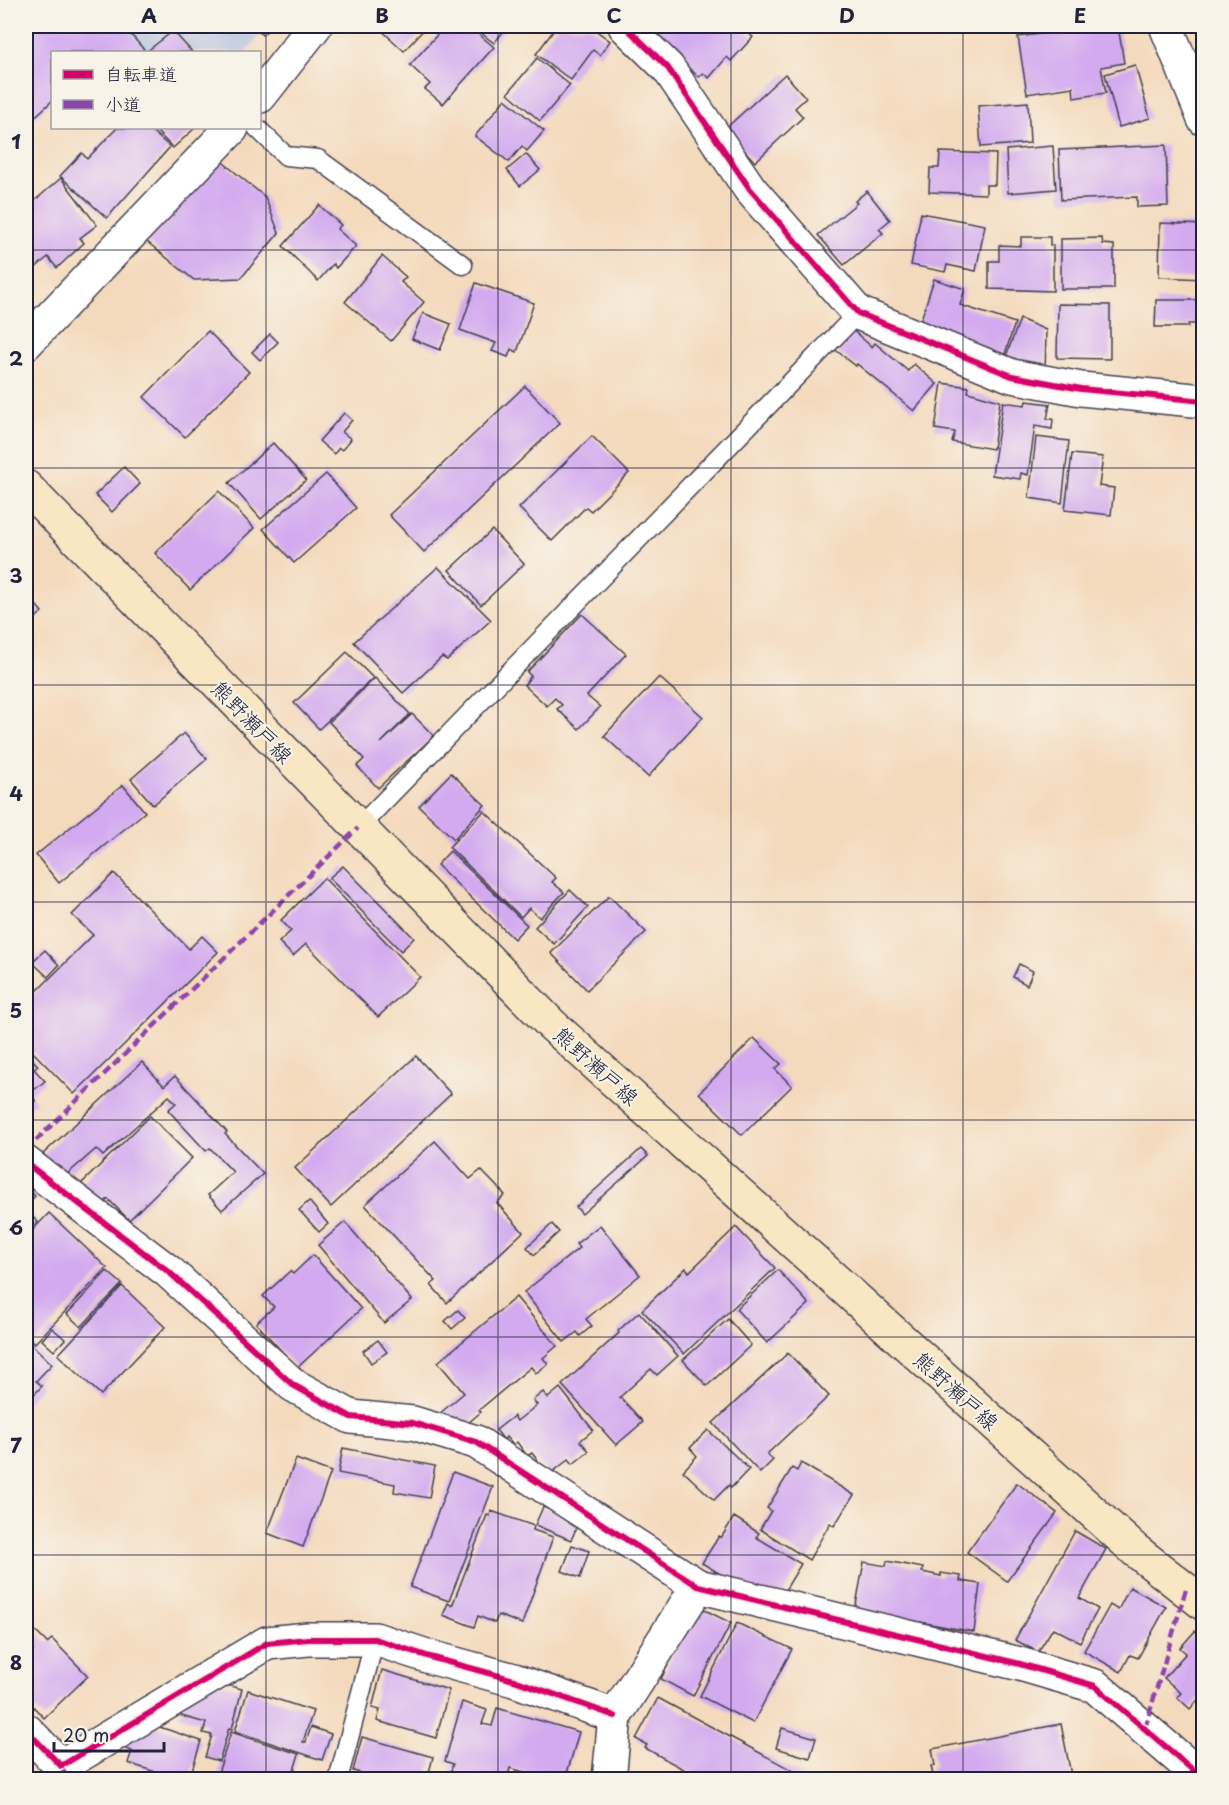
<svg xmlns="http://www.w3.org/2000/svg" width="1229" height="1805" font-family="'Playpen Sans','Klee One',sans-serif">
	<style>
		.industrial { fill: #bac4de }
		.building { fill: #d3aaef }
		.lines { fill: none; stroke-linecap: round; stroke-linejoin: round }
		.service-casing { stroke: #423e4e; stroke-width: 21 }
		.minor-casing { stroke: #423e4e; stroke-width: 36 }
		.tertiary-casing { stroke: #423e4e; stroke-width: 36 }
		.secondary-casing { stroke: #423e4e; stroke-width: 36 }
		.service { stroke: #fff; stroke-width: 18 }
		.minor { stroke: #fff; stroke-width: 33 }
		.tertiary { stroke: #fff; stroke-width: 33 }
		.secondary { stroke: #f9e7c3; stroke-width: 33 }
		.quiet { stroke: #8e44ad; stroke-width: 4.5; stroke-dasharray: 9 4.5; stroke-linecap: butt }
		.cycleway-casing { stroke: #f7f3e8; stroke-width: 10 }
		.cycleway { stroke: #d6006c; stroke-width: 6 }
		.grid { fill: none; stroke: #22223b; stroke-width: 1.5; stroke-opacity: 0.55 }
		.labels { text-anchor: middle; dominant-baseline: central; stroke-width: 4.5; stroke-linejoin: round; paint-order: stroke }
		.street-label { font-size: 21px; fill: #22223b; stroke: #f7f3e8 }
		.neatline { fill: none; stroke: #22223b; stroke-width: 2 }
		.grid-label { font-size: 20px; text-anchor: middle; font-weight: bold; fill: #22223b }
	</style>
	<rect width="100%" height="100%" fill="#f7f3e8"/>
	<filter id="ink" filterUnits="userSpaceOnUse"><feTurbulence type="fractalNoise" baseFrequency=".0167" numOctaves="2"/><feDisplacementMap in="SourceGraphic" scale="12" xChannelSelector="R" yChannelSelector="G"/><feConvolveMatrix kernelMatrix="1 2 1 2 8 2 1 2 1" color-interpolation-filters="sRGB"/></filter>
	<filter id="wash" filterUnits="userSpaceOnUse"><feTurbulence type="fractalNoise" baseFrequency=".008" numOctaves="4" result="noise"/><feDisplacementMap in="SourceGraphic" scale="24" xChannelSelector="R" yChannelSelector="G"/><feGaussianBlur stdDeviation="1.35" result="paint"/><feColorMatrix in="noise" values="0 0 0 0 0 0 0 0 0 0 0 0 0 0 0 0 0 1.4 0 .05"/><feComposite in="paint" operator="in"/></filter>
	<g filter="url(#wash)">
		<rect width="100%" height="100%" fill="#f4dabd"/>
		<path class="industrial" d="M34,26H269L246,52H52V96L26,121V33Z"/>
		<g id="blocks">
			<g class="building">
				<path d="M37,26H132L127,30L146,52L173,31L192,52H52V101L26,125V35Z"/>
				<path d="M226,26H237L231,31Z"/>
				<path d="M254,26H273L262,35Z"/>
				<path d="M377,26H427L404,51Z"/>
				<path d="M445,26H469L494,47L443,104L425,89L430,84L410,65Z"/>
				<path d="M472,26H508L494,43Z"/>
				<path d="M557,26H590L610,41L600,55L593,50L571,80L536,54Z"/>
				<path d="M658,26H739L753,37L731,61L727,57L709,78L703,73L699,77L650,35Z"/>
				<path d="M1096,26H1118L1124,63L1101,67L1106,93L1074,98L1073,87L1027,94L1018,37Z"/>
				<path d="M537,58L570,85L540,121L508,93Z"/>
				<path d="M1135,65L1150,118L1119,127L1105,74Z"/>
				<path d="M785,74L806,98L795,108L803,117L755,162L725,129Z"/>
				<path d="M505,99L544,131L527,151L522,146L509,162L475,136Z"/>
				<path d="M1028,102L1030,143L981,147L978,106Z"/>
				<path d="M117,128H148L170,147L107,218L60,176L82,153L87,159Z"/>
				<path d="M153,128H195L173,148Z"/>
				<path d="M1166,145L1168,206L1137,207V197L1061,200L1059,150Z"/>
				<path d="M1053,146L1056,189L1008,193L1006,150Z"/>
				<path d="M940,152L996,154L995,185H986V194L929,192L930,168H939Z"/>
				<path d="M526,154L540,170L520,186L507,170Z"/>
				<path d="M219,159L265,197L279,233L241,278L194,280L146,241Z"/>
				<path d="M61,178L97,225L80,238L84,243L57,268L48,257L34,269L26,258V208Z"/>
				<path d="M867,191L890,220L879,229L883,233L844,265L818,235L857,203L855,201Z"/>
				<path d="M319,205L341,225L337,229L356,246L336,268L333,264L318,281L283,246Z"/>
				<path d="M921,213L985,225L976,271L947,265L945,272L911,265Z"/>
				<path d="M1160,223L1204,225V279L1159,277Z"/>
				<path d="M1021,237H1050V245H1053V291L989,289V261H999V245L1021,246Z"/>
				<path d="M1102,238L1103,244L1114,245V289H1061V239Z"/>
				<path d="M382,256L406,277L401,282L424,302L391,341L345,302Z"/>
				<path d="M934,279L965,289L960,305L1015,323L1003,360L917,332Z"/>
				<path d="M476,283L534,303L517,352L511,349L508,357L492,351L496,343L460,330Z"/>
				<path d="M1156,300H1204V324H1188V327H1155Z"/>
				<path d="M1058,304L1110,305V359L1057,358Z"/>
				<path d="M423,313L451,324L440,350L412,339Z"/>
				<path d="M1020,319L1046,330L1045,378L1005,359Z"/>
				<path d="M850,328L872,347L875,343L908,371L914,364L937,384L914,411L857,364L856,366L833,348Z"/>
				<path d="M208,331L249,372L185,437L144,397Z"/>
				<path d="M270,334L278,342L260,360L252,352Z"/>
				<path d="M942,383L969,387L968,392L1000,401L993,449L952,442L955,432L935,429Z"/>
				<path d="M525,386L560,423L424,552L389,515Z"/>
				<path d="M1026,401L1050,404L1047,419H1053L1052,429L1035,426L1028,475L1021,473L1020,479L992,475L1003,402L1025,405Z"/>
				<path d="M344,413L352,420L342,432L351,439L342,450L339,448L334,454L319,441Z"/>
				<path d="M592,436L629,473L591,511L586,507L552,541L519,508Z"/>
				<path d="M1036,437L1069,441L1062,503L1029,498Z"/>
				<path d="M273,443L306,480L261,519L229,483Z"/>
				<path d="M1072,454L1103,457L1099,486L1114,488L1111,515L1065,510Z"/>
				<path d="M124,467L140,484L112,512L95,495Z"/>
				<path d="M326,474L356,508L294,563L263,529Z"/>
				<path d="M219,491L254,528L190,590L155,553Z"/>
				<path d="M492,530L524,564L481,605L449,570Z"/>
				<path d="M438,567L491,620L447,660L442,657L403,693L354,642Z"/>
				<path d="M26,593L42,612L26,627Z"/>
				<path d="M582,614L626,654L587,696L600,707L579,729L557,709L562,705L555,698L547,706L524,685L531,676L527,672Z"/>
				<path d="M347,652L373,678L319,729L294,703Z"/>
				<path d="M659,677L703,717L648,777L604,736Z"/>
				<path d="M375,678L410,714L381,743L412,714L434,736L378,788L357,766L364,759L329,722Z"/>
				<path d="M184,733L207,759L153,805L131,779Z"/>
				<path d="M451,773L485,805L454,839L419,806Z"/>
				<path d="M123,785L145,812L59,883L36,855Z"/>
				<path d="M484,811L556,878L552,882L564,892L540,918L529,908L521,917L449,847Z"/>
				<path d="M450,851L527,925L514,939L437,865Z"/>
				<path d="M343,866L414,938L401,951L329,878Z"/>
				<path d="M114,873L189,949L202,936L218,952L74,1094L26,1045V1002L93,935L72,915Z"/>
				<path d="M324,878L420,977L378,1017L306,944L293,956L279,942L291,931L281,920Z"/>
				<path d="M570,890L588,907L554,944L535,927Z"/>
				<path d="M609,896L646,932L587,990L551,953Z"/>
				<path d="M45,950L59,965L48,977L32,962Z"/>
				<path d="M1019,964L1033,971L1027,985L1013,977Z"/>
				<path d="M754,1038L781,1064L775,1069L792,1086L742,1135L699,1093Z"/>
				<path d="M26,1052L38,1066L34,1069L45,1081L29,1094L36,1101L26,1110Z"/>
				<path d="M416,1056L451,1094L331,1207L295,1168Z"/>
				<path d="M142,1062L164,1086L175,1076L227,1132L225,1134L263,1174L222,1210L208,1195L233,1172L210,1148L206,1151L168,1110L176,1103L169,1096L103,1156L96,1149L64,1177L43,1154Z"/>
				<path d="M150,1116L192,1158L129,1220L108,1199L101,1206L80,1185Z"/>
				<path d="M435,1141L470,1179L481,1170L505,1195L497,1203L523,1232L447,1303L431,1285L436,1281L365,1205Z"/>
				<path d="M641,1149L648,1156L582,1214L576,1207Z"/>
				<path d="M26,1187L35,1196L26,1206Z"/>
				<path d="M309,1201L328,1224L319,1232L299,1210Z"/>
				<path d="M26,1211L38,1222L26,1234Z"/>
				<path d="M49,1213L107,1268L35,1343L26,1334V1237Z"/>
				<path d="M345,1222L412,1300L384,1323L318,1245Z"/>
				<path d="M552,1224L559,1232L534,1255L527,1247Z"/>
				<path d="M600,1225L640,1275L586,1319L592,1326L580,1336L577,1332L564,1342L524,1292L579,1248L576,1244Z"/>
				<path d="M736,1227L775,1268L684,1354L642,1310L686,1268L689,1272Z"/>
				<path d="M313,1255L361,1309L297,1368L256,1323L274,1307L263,1296L290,1271L293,1274Z"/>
				<path d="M778,1270L809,1304L767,1343L736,1309Z"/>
				<path d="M107,1271L122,1284L81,1327L67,1314Z"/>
				<path d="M122,1286L165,1327L101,1395L58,1355Z"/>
				<path d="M516,1297L557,1346L543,1358L548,1364L536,1373L531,1367L479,1410L481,1412L455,1434L439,1414L464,1393L438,1362Z"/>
				<path d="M458,1310L465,1318L452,1329L445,1321Z"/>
				<path d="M639,1312L678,1356L657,1375L651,1369L620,1397L643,1422L616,1445L562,1385L619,1333L618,1331Z"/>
				<path d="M728,1319L751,1345L707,1386L683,1360Z"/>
				<path d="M52,1328L65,1339L54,1351L42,1340Z"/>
				<path d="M26,1339L52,1364L36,1381L42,1386L26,1403Z"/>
				<path d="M378,1340L387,1352L371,1363L363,1351Z"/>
				<path d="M788,1353L829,1396L767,1454L773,1460L760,1473L713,1423Z"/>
				<path d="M560,1388L593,1430L580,1441L589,1451L573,1464L569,1459L549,1475L532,1453L527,1456L517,1442L513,1445L506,1437L504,1440L496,1430L514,1416L517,1421L537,1405L533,1400L543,1392L548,1398Z"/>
				<path d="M708,1430L749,1469L731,1488L729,1485L714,1500L683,1471L697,1456L690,1448Z"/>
				<path d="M343,1448L435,1466L429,1498L394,1492L395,1484L338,1473Z"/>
				<path d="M296,1459L331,1472L303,1547L267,1533Z"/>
				<path d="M801,1463L854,1495L834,1526L830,1523L809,1560L760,1529L771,1511L767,1508L792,1468L797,1471Z"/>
				<path d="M453,1472L493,1487L449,1601L410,1587Z"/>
				<path d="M1017,1483L1057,1513L1007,1581L967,1552Z"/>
				<path d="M543,1507L579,1522L571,1540L535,1525Z"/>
				<path d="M491,1511L534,1526L533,1530L553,1537L522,1624L498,1615L495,1623L478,1616L474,1627L443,1615L448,1603L452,1606L487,1515L490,1516Z"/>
				<path d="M734,1517L759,1533L756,1537L801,1564L778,1602L765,1601L702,1563L719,1536L721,1538Z"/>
				<path d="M1075,1531L1106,1549L1079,1598L1098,1609L1080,1642L1053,1628L1038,1652L1015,1640Z"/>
				<path d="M572,1545L589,1551L580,1578L562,1571Z"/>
				<path d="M887,1561L923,1568L922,1572L941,1576V1573L961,1576L960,1581L980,1584L974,1632L855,1610L864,1562L886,1566Z"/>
				<path d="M1130,1587L1166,1607L1138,1658L1130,1655L1121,1672L1084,1651L1110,1605L1118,1610Z"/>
				<path d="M697,1606L731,1623L693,1696L661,1679Z"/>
				<path d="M737,1623L792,1649L753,1723L700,1696Z"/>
				<path d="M35,1631L47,1643L52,1639L88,1676L44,1718L26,1699V1658L33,1650L26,1642V1639Z"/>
				<path d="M1195,1631L1204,1638V1693L1190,1709L1177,1697L1181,1693L1164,1678L1186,1653L1180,1648Z"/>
				<path d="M382,1670L449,1690L436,1738L377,1721L380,1710L372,1708Z"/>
				<path d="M200,1678L242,1689L232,1729L229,1728L219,1761L205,1757L212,1735L203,1733L206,1723L178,1715Z"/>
				<path d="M248,1690L313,1711L303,1742H306L311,1727L331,1734L322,1760L235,1731Z"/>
				<path d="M658,1698L801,1775L799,1780H703L645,1748L647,1745L636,1739Z"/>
				<path d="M462,1702L487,1710L482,1724L492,1726L497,1708L579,1732L565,1780L546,1775L545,1778L510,1768L507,1780H457L449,1777L453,1764L445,1761Z"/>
				<path d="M142,1721L201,1741L189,1780H180L128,1763L132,1751L123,1748L129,1729Z"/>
				<path d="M1061,1724L1072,1780H934L931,1766H935L932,1749Z"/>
				<path d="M782,1728L816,1738L810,1758L776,1748Z"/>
				<path d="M231,1732L299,1754L291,1780H240L218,1773Z"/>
				<path d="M362,1737L433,1757L427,1780H359L361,1773L353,1771Z"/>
			</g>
		</g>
	</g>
	<g filter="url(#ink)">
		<use href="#blocks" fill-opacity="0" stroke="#423e4e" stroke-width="1.5"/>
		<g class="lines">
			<g class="service-casing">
				<g id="service">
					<path d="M257,128L286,156L318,159L463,265"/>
					<path d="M358,828L858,313"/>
					<path d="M338,1780L375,1639"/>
				</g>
			</g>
			<g class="minor-casing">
				<g id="minor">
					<path d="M625,26L668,68L750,189L858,313L1012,376L1081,389L1204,401"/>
					<path d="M1166,26L1204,119"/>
					<path d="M26,1163L169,1272L293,1385L351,1417L413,1423L476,1442L698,1586L1020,1664L1095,1686L1194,1771L1197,1780"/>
					<path d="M26,1730L61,1766L267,1643L308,1639H375L430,1657L514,1680L615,1716"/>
					<path d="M609,1780L615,1716L698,1586"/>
				</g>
			</g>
			<g class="tertiary-casing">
				<g id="tertiary">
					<path d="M260,96L315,26"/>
					<path d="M26,343L232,128"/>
				</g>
			</g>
			<g class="secondary-casing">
				<path id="secondary" d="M26,487L551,1024L1135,1550L1204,1604"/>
			</g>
			<use href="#service" class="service"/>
			<use href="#minor" class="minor"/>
			<use href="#tertiary" class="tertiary"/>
			<use href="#secondary" class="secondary"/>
			<g class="quiet">
				<path d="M26,1150L358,828"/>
				<path d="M1145,1728L1186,1589"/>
				<path d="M61,1766L68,1780"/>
			</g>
			<g class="cycleway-casing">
				<g id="cycleway">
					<path d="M625,26L668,68L750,189L858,313L1012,376L1081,389L1204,401"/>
					<path d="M26,1163L169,1272L293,1385L351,1417L413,1423L476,1442L698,1586L1020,1664L1095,1686L1194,1771L1197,1780"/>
					<path d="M26,1730L61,1766L267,1643L308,1639H375L430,1657L514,1680L615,1716"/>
				</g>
			</g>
			<use href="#cycleway" class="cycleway"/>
		</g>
	</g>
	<path class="grid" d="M266,26V1780M498,26V1780M731,26V1780M963,26V1780M26,250H1204M26,468H1204M26,685H1204M26,902H1204M26,1120H1204M26,1337H1204M26,1555H1204"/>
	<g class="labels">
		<g class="street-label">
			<text transform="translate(253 721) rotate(46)">熊野瀬戸線</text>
			<text transform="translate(597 1065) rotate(42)">熊野瀬戸線</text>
			<text transform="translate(957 1390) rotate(42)">熊野瀬戸線</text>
		</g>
	</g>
	<rect width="1229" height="1805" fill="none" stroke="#f7f3e8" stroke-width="66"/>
	<rect x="51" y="51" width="210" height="78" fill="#f7f3e8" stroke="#a29fa3" stroke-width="1.5"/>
	<rect x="63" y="70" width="30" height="9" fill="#d6006c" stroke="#a29fa3" stroke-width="1.5"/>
	<text x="105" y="81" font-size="18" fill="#22223b">自転車道</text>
	<rect x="63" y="100" width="30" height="9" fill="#8e44ad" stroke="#a29fa3" stroke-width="1.5"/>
	<text x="105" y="111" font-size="18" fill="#22223b">小道</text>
	<path d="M54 1742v9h110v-9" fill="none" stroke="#22223b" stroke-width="3"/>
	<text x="63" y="1742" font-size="18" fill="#22223b" stroke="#f7f3e8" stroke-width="4.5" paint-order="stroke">20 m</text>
	<rect x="33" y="33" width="1163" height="1739" class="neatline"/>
	<g class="grid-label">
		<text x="149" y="23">A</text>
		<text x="382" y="23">B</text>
		<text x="614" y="23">C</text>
		<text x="847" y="23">D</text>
		<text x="1080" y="23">E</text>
		<text x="16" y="149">1</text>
		<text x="16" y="366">2</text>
		<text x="16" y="583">3</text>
		<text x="16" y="801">4</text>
		<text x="16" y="1018">5</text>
		<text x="16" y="1235">6</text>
		<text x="16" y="1453">7</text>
		<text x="16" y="1670">8</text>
	</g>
</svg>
